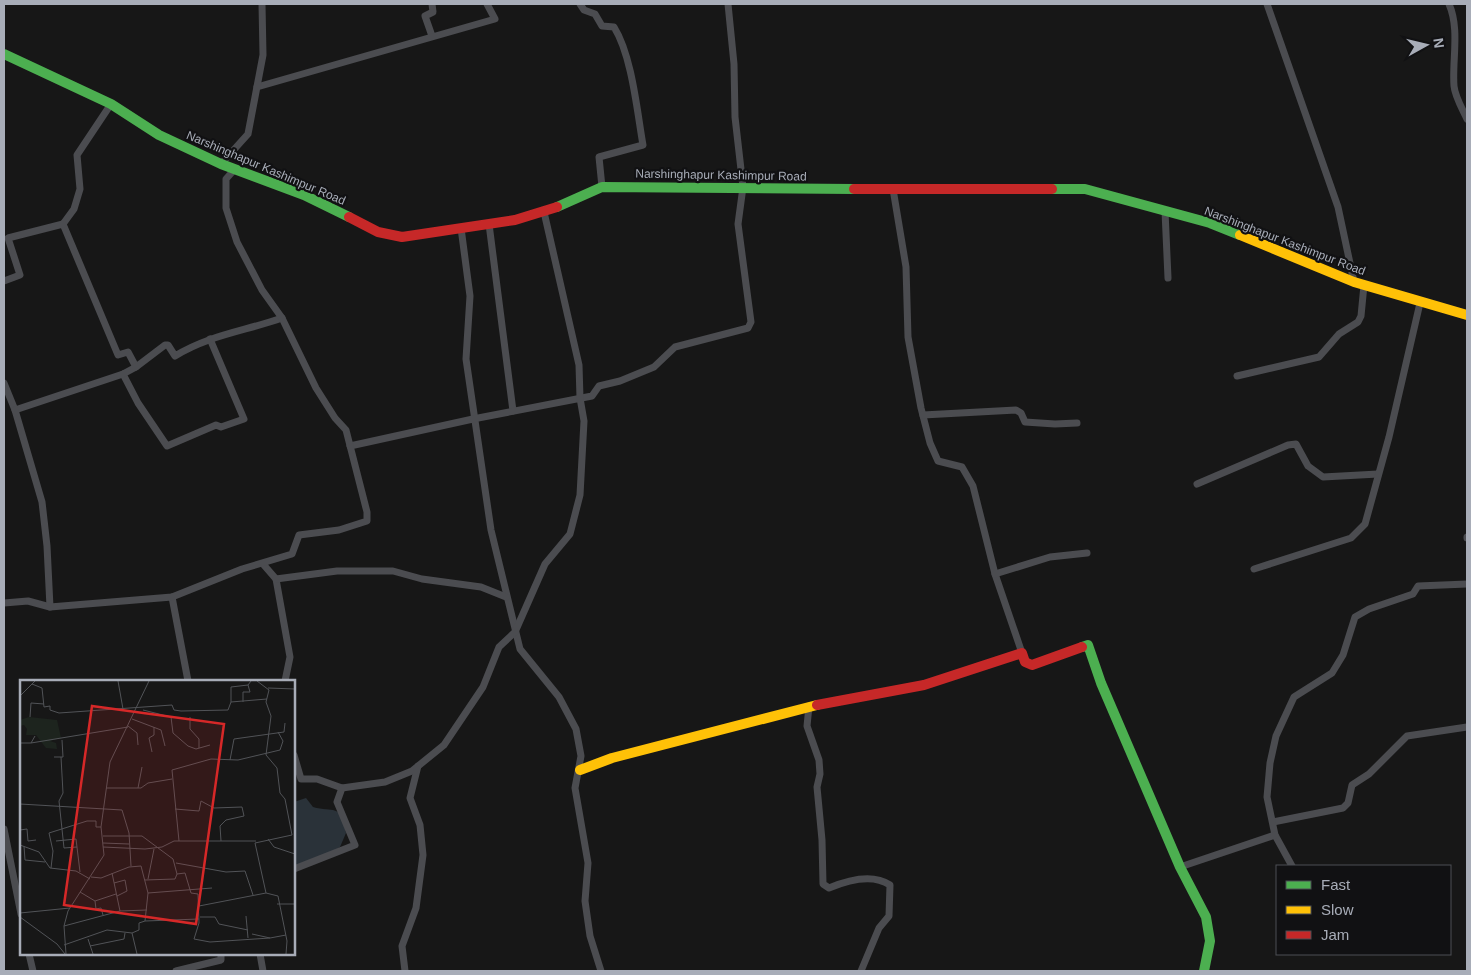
<svg xmlns="http://www.w3.org/2000/svg" width="1471" height="975" font-family="Arial,sans-serif">
	<style>
		.water { fill: #2a3239 }
		.lines { fill: none; stroke-linecap: round; stroke-linejoin: round }
		.street { stroke: #4b4c50; stroke-width: 7 }
		.fast { stroke: #4caf50; stroke-width: 10 }
		.slow { stroke: #ffc107; stroke-width: 10 }
		.jam { stroke: #c62828; stroke-width: 10 }
		.labels { text-anchor: middle; dominant-baseline: central; stroke-width: 4.5; stroke-linejoin: round; paint-order: stroke }
		.street-label { font-size: 12px; fill: #a8adb8; stroke: #111113 }
		.inset-road { fill: none; stroke: #515357; stroke-width: 1 }
		.view { fill: #d62828; fill-opacity: 0.15; stroke: #d62828; stroke-width: 2.5 }
		.inset-edge { fill: none; stroke: #a8adb8; stroke-width: 2.5 }
	</style>
	<rect width="100%" height="100%" fill="#171717"/>
	<path class="water" d="M306,798L313,807C333,813 341,802 346,833L340,847L330,853L294,866V802Z"/>
	<g class="lines">
		<g class="street">
			<path d="M580,4L584,10L595,14L602,26L614,27C632,56 637,111 643,145L599,157L602,187"/>
			<path d="M1267,4L1338,207L1354,282"/>
			<path d="M1449,4C1460,29 1452,60 1454,86C1455,97 1463,110 1467,119"/>
			<path d="M432,36L425,16L433,12L432,4"/>
			<path d="M257,87L495,19L487,4"/>
			<path d="M111,104L77,155L80,189L74,209L63,224L118,355L128,352L136,367"/>
			<path d="M221,164L248,134L263,55L262,4"/>
			<path d="M893,189L906,267L908,337L921,408L930,443L938,461L962,467L973,486L995,574L1022,653"/>
			<path d="M1165,211L1168,278"/>
			<path d="M489,224L513,411"/>
			<path d="M461,228L470,296L466,359L491,530L520,649L559,697L576,729L581,756L575,788L588,863L585,901L590,936L601,971"/>
			<path d="M4,281L20,275L8,238L63,224"/>
			<path d="M123,374L138,403L167,446L216,425L221,427L244,419L210,339"/>
			<path d="M1237,376L1319,357L1339,334L1358,322L1361,316L1364,285"/>
			<path d="M4,383L15,410L123,374L136,367L165,345H168L175,356C209,335 245,331 282,318"/>
			<path d="M15,410L42,502L47,546L50,607"/>
			<path d="M923,415L1016,410L1021,413L1025,422L1055,424L1077,423"/>
			<path d="M350,446L473,419L592,396L599,386L620,381L654,367L675,347L748,328L751,322L738,224L743,187L735,117L734,64L728,4"/>
			<path d="M1197,484L1288,445L1296,444L1308,466L1323,477L1378,474"/>
			<path d="M1467,537V538"/>
			<path d="M263,564L276,579L290,657L285,681"/>
			<path d="M1254,569L1351,538L1365,524L1389,437L1420,303"/>
			<path d="M995,574L1050,557L1087,553"/>
			<path d="M276,579L337,571H393L422,579L481,587L506,597"/>
			<path d="M172,597L188,681"/>
			<path d="M4,603L28,601L50,607L172,597L242,569L292,554L299,535L339,530L367,521V512L346,430L335,418L316,388L282,318L262,290L237,242L226,208V179L234,170"/>
			<path d="M809,706L807,726L819,760L820,774L817,787L822,840L823,884L829,888C848,880 872,873 890,885L889,916L879,928L861,971"/>
			<path d="M294,755L301,779H317L342,788"/>
			<path d="M1273,822L1343,808L1348,803L1352,785L1369,774L1407,736L1467,727"/>
			<path d="M4,829L21,914"/>
			<path d="M1292,866L1275,835L1267,797L1270,763L1276,736L1294,697L1332,673L1343,655L1355,617L1369,609L1413,594L1418,586L1467,584"/>
			<path d="M1180,867L1275,835"/>
			<path d="M294,869L355,845L337,802L342,788L385,782L412,771L444,745L483,687L499,647L515,632L545,564L570,534L580,495L584,421L580,398L579,365L544,212"/>
			<path d="M29,954L33,971"/>
			<path d="M260,954L263,971"/>
			<path d="M176,971L221,960V954"/>
			<path d="M405,971L402,946L416,908L423,855L420,825L410,798L418,766"/>
		</g>
		<g class="fast">
			<path d="M4,54L111,104L159,135L221,164L304,195L349,217"/>
			<path d="M1052,189H1085L1210,223L1240,235"/>
			<path d="M557,207L602,187L854,189"/>
			<path d="M1082,647L1088,645L1101,683L1180,867L1206,917L1210,941L1204,971"/>
		</g>
		<g class="slow">
			<path d="M1240,235L1354,282L1467,315"/>
			<path d="M580,770L612,758L817,705"/>
		</g>
		<g class="jam">
			<path d="M854,189H1052"/>
			<path d="M349,217L378,232L402,237L515,220L557,207"/>
			<path d="M817,705L924,685L1022,653L1025,662L1032,665L1082,647"/>
		</g>
	</g>
	<g class="labels">
		<g class="street-label">
			<text transform="translate(266 168) rotate(23)">Narshinghapur Kashimpur Road</text>
			<text transform="translate(721 175) rotate(1)">Narshinghapur Kashimpur Road</text>
			<text transform="translate(1285 241) rotate(21)">Narshinghapur Kashimpur Road</text>
		</g>
	</g>
	<g transform="translate(20 680)">
		<rect width="275" height="275" fill="#171717"/>
		<path d="M9,37L37,40L41,58L30,61L36,63L37,69L26,68L16,55H6L7,49L4,45L0,46V40Z" fill="#1d241e"/>
		<path class="inset-road" d="M98,1L103,29M237,1L249,10L246,22L251,36L246,75L257,88L260,113L265,119L272,155L235,163L246,213L258,216L267,261L266,274M12,4L22,8L24,27L30,26V30L39,33L152,25L154,30L161,31L208,30L211,22L247,19M248,8L275,9M0,16L15,1M211,22V7L228,5M223,22V12H230L228,5L231,1M123,30L151,37L153,53L168,66L176,69L190,65M10,37L11,23L24,24M170,37V49L179,59V68M112,39L141,50L145,66M108,46L117,53L118,65M0,63H11L15,56M11,63L108,47M132,72L129,58L134,55V47M34,77H43L42,60M41,77L43,113L39,121L44,168L57,167M210,80L214,59L264,52L265,43M86,108H121L128,103L152,99M118,108L122,87M0,124L102,130L109,153L111,186M155,129L179,131L181,121L194,128L222,127L224,136L206,140L200,146L201,161M0,150L7,149L8,161L16,160M83,156H122L153,179L157,194L165,193L171,213L178,214L179,243L174,259L190,262L250,258M248,159L254,167L275,174M36,161L56,159L60,192M159,161L152,90L191,79L218,80L260,70L263,61L258,52M83,163L109,164M0,165L19,172L30,188L56,191L70,199M4,166L5,180L25,182M83,167L125,169L142,167L154,161H236M156,183L206,192L225,191L233,215M31,188L33,171L29,153L67,141H76V147H81M128,199L134,169M125,200L155,199L157,194M94,203L105,200L107,211L97,216M60,212L75,221L96,214M128,213L192,208M75,221L76,229L81,228L83,235M257,224H275M179,226L246,213M100,231L127,230M0,233L50,228M226,236L228,258M0,237L37,264L45,274M180,237H195L199,244L228,250M125,241L179,239M44,246L100,231L92,193M112,253L117,274M232,254L250,258L266,255M68,259L73,274M44,265L87,250L112,253L119,250V243L125,241L128,213L121,186L109,187L81,198L71,197M70,266L104,259L105,253M46,274L44,246L48,231L84,175L81,147L90,82L129,1"/>
		<path class="view" d="M72,26L204,44L176,244L44,225Z"/>
		<rect width="275" height="275" class="inset-edge"/>
	</g>
	<rect width="1471" height="975" fill="none" stroke="#a8adb8" stroke-width="10"/>
	<rect x="1276" y="865" width="175" height="90" fill="#111113" stroke="#4d4f55"/>
	<rect x="1286" y="881" width="25" height="8" fill="#4caf50" stroke="#4d4f55"/>
	<text x="1321" y="890" font-size="15" fill="#a8adb8">Fast</text>
	<rect x="1286" y="906" width="25" height="8" fill="#ffc107" stroke="#4d4f55"/>
	<text x="1321" y="915" font-size="15" fill="#a8adb8">Slow</text>
	<rect x="1286" y="931" width="25" height="8" fill="#c62828" stroke="#4d4f55"/>
	<text x="1321" y="940" font-size="15" fill="#a8adb8">Jam</text>
	<g transform="translate(1426 45) rotate(82)" stroke="#111113" stroke-width="4" paint-order="stroke">
	<path d="M0-4L9 19L0 12L-9 19Z" fill="#a8adb8"/>
	<text y="-8" font-size="14" font-weight="bold" text-anchor="middle" fill="#a8adb8">N</text>
	</g>
</svg>
